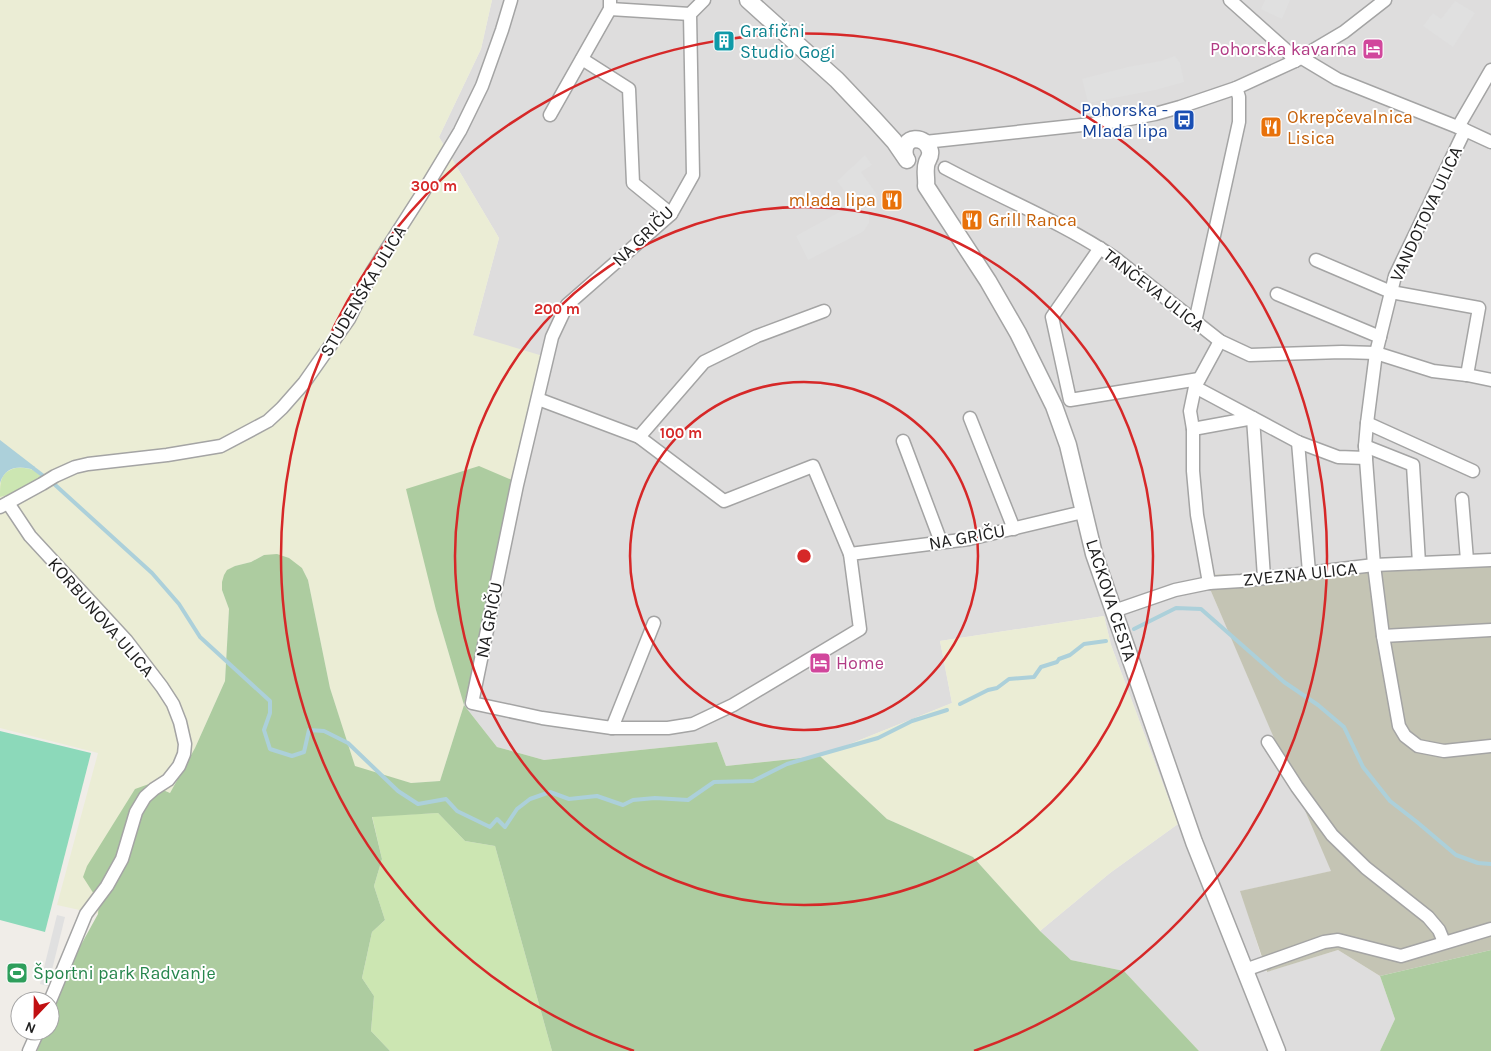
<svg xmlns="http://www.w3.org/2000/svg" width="1491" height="1051" font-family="Karla,sans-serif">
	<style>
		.residential { fill: #dedddd }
		.construction { fill: #c4c4b4 }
		.farmland { fill: #ebedd5 }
		.grass { fill: #cce6b2 }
		.forest { fill: #adcca0 }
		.pitch { fill: #8cd9ba }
		.parking { fill: #e0e0e0 }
		.water { fill: #acd0da }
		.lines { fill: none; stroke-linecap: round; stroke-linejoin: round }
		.stream { stroke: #acd0da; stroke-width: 4 }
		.minor-casing { stroke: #a4a4a4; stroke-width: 15 }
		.tertiary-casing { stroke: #a4a4a4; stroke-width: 19 }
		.minor { stroke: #fff; stroke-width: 12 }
		.tertiary { stroke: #fff; stroke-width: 16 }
		.ring { fill: none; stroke: #d62828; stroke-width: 2.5 }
		.labels { text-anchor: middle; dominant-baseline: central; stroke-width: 4; stroke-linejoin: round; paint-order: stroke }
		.culture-label { font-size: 18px; fill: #0d838f; stroke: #fff; text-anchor: start }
		.hotel-label { font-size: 18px; fill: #b23c85; stroke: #fff; text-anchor: end }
		.transit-label { font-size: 18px; fill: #164399; stroke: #fff; text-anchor: end }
		.food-label { font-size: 18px; fill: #c56008; stroke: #fff; text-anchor: start }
		.street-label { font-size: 18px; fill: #202020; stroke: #fff }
		.leisure-label { font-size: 18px; fill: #27864d; stroke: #fff; text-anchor: start }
		.centre { fill: #d62828; stroke: #fff; stroke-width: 2.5 }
		.ring-label { font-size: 15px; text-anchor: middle; font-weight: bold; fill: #d62828; stroke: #fff; stroke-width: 4; stroke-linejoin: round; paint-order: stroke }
	</style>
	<rect width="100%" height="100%" fill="#f0ede8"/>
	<path class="residential" d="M492,0H1491V565L1204,575L1332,871L1241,891L1266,972L1338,950L1380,976L1395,1019L1380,1051H1199L1124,971L1071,960L1040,931L1110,873L1178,824L1111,645L1104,616L940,641L952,703L820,756L726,766L717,742L544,760L497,747L464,705L495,575L473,335L499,238L439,137L481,49Z"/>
	<path class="construction" d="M1491,565V950L1380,976L1338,950L1267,972L1240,891L1331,871L1204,575Z"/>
	<g class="farmland">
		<path d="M0,0H492L481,49L439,137L499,238L473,335L543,356L512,480L436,610L464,705L440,781L411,783L355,767L330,688L308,580L302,568L264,555L251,562L235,566L222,590L229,609L225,681L195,748L170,793L149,784L99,902L98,914L57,905L98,753L0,728Z"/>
		<path d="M1104,616L1111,645L1178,824L1110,873L1040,931L973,857L887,819L820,756L952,703L940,641Z"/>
	</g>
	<g class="grass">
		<path d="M16,468C29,467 36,470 45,479L22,491L0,497C0,482 0,472 16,468Z"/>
		<path d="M438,813L465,841L495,846L552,1051H390L371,1031L374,996L362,978L372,932L385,920L374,886L382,859L372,816Z"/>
	</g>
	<g class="forest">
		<path d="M479,466L512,480L495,575L464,705L497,747L544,760L717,742L726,766L820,756L887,819L973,857L1040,931L1071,960L1124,971L1199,1051H552L495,846L465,841L438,813L372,817L382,859L374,886L385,920L372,932L362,978L374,996L371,1031L390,1051H37L45,1031H50V1018L72,961L98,914L99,902L83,877L87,866L135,789L149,784L170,793L195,748L225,681L229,609L222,590V582L224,575L227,570L235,566L251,562L264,555L277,554L289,558L302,568L308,580L330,688L355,766L411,783L440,781L464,705L436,610L406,489Z"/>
		<path d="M1491,950V1051H1380L1395,1019L1380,976Z"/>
	</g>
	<path class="pitch" d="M0,731L91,753L45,932L0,920Z"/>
	<g class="parking">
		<path d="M1265,0H1290L1282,19L1261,9Z"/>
		<path d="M1455,1L1475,13L1453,47L1423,26L1433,13L1441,19Z"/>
		<path d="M1175,56L1180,63L1184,82L1155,90L1088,103L1082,79L1128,67L1161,61Z"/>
		<path d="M865,155L872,165L861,172L878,196L870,203L875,212L869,215V223L864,231L808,260L796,236L854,204L837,181Z"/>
		<path d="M57,915L65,917L48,986L40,984Z"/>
	</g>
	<path class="water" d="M0,440L35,467V470C20,466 6,465 0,483Z"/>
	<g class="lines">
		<g class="stream">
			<path d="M33,468L53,483L152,573L179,604L200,637L270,701V713L264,730L270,749L292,756L304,752L309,730L324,731L348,743L398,791L418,804L446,799L457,811L490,827L497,819L505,827L517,809L530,799L550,792L569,799L597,796L623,805L633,800L655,798L688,800L714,782L753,781L787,764L878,738L912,721L947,710"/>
			<path d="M1134,629L1176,608L1201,609L1284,682L1318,705L1344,727L1363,767L1390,801L1417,822L1456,855L1478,863L1491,864"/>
			<path d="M960,704L988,690L997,688L1009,679L1034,677L1041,667L1057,662L1059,659L1070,655L1084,644L1106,641"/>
		</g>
		<g class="minor-casing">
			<g id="minor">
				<path d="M704,0L690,14L693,175L671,214L567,305L552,337L517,485L472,703L542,718L612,728H668L693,724L733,705L860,629L850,554L969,539L1083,512"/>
				<path d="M1230,0L1286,50L1295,61"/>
				<path d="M610,9L690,14"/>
				<path d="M1302,58L1337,79L1465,130L1491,142"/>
				<path d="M582,59L629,89L633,183L671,214"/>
				<path d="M550,115L610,9V0"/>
				<path d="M1458,127L1491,70"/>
				<path d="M1465,130L1395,276L1376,353L1367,423L1365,446L1374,565L1383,636L1399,726L1405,736L1418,746L1444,751L1491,746"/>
				<path d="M925,142L1119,121L1155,114L1180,107L1236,88L1295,61L1344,32L1385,0"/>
				<path d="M945,168C1001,198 1062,222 1115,258L1220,341L1250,355L1342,352L1376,353L1433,371L1467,375L1491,380"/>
				<path d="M1100,248L1052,317L1070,400L1199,379"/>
				<path d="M1316,260L1391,292L1479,308L1467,375"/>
				<path d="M1277,294L1380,337"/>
				<path d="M1195,322L1239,122V97L1236,88"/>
				<path d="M1195,387L1298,442L1338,457L1366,458"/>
				<path d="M538,399L639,437L724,501L813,466L850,554"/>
				<path d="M970,418L1014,529"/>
				<path d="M1367,423L1473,471"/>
				<path d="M1193,429L1253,418L1264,577"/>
				<path d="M639,437L704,362L757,336L824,311"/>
				<path d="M903,441L941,542"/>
				<path d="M1298,442L1309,572"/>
				<path d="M1365,446L1413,465L1419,563"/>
				<path d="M1462,499L1467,560"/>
				<path d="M8,503L30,536L126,640L162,687L173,704L180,722L185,744L184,754L179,766L168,780L154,789L145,797L136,812L122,859L107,886L86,914L50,1001"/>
				<path d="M0,507L42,484L55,476L75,467L88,464L167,455L221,446L268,421L282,408L304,383L349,319L372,272L422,194L460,131L482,86L502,30L511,0"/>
				<path d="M1209,583L1197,515L1193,471V429L1190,411L1195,387L1220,341"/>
				<path d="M1114,611L1175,590L1209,583L1241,581L1374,565L1491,560"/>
				<path d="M1383,636L1491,630"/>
				<path d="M612,728L654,623"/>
				<path d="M1268,742L1297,787L1332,835L1366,868L1428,917L1439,930L1444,942"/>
				<path d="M1245,970L1324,942L1338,940L1401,956L1491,929"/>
				<path d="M29,1051L38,1031"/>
			</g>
		</g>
		<g class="tertiary-casing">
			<g id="tertiary">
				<path d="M748,0L837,80L874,119L894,141L907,160"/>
				<path d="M905,156C901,134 927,135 930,151C931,156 929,158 927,162C924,170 927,178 926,186L988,281L1018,333L1054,406L1068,445L1094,554L1194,842L1277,1051"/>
			</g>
		</g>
		<use href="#minor" class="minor"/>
		<use href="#tertiary" class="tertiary"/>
	</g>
	<g class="ring">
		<circle cx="804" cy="556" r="174"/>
		<circle cx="804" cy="556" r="349"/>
		<path d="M634 1051A523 523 0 1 1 974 1051"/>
	</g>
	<defs>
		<g id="building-square" transform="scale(1.125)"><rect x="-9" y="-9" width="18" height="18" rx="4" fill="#0f9aa8" stroke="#fff"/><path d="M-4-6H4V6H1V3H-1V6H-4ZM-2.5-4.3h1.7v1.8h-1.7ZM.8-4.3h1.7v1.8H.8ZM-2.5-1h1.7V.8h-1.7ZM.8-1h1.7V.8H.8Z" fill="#fff"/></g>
		<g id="hotel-square" transform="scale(1.125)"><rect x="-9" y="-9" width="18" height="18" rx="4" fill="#d1479c" stroke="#fff"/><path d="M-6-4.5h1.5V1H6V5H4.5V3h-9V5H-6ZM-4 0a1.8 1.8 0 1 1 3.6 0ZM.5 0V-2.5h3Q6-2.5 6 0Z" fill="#fff"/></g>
		<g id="bus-square" transform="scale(1.125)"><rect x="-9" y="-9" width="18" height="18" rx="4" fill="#1a4fb4" stroke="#fff"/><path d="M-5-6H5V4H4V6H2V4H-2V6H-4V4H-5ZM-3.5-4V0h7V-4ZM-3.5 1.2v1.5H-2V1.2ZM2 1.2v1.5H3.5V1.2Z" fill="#fff"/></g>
		<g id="restaurant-square" transform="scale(1.125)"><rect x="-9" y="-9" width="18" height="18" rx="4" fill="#e8710a" stroke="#fff"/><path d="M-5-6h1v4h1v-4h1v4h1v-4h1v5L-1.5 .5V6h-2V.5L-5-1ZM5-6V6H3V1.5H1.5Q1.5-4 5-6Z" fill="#fff"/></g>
		<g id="stadium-square" transform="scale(1.125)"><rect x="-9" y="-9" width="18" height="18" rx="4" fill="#2e9e5b" stroke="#fff"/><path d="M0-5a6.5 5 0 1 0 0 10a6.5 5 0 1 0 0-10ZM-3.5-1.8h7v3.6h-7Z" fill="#fff"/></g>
	</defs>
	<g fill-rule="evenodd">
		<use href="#building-square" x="724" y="41"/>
		<use href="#hotel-square" x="1373" y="49"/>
		<use href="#bus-square" x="1184" y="120"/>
		<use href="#restaurant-square" x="1271" y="127"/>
		<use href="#restaurant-square" x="892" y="200"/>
		<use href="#restaurant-square" x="972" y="220"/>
		<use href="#hotel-square" x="820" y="663"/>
		<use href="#stadium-square" x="17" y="973"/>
	</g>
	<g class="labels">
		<g class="culture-label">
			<text x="740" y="31">Grafični<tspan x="740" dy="21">Studio Gogi</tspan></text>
		</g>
		<g class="hotel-label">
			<text x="1357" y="49">Pohorska kavarna</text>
			<text x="836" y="663" text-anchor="start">Home</text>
		</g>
		<g class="transit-label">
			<text x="1168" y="110">Pohorska -<tspan x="1168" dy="21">Mlada lipa</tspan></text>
		</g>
		<g class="food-label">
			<text x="1287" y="117">Okrepčevalnica<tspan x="1287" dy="21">Lisica</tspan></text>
			<text x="876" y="200" text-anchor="end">mlada lipa</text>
			<text x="988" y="220">Grill Ranca</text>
		</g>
		<g class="street-label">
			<text transform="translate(1426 214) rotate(-65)">VANDOTOVA ULICA</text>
			<text transform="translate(643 236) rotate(-44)">NA GRIČU</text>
			<text transform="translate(1154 290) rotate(38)">TANČEVA ULICA</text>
			<text transform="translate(363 291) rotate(-59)">STUDENŠKA ULICA</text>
			<text transform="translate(967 537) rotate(-10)">NA GRIČU</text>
			<text transform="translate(1300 574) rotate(-6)">ZVEZNA ULICA</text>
			<text transform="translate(1111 600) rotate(72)">LACKOVA CESTA</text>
			<text transform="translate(101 617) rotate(49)">KORBUNOVA ULICA</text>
			<text transform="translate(489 620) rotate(-79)">NA GRIČU</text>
		</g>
		<g class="leisure-label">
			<text x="33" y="973">Športni park Radvanje</text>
		</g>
	</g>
	<circle cx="804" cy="556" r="8" class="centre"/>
	<g class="ring-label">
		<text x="434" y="191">300 m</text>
		<text x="557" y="314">200 m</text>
		<text x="681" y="438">100 m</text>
	</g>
	<g transform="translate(35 1016) rotate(202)"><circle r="24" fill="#ffffff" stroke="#a6a6a6"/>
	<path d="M0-4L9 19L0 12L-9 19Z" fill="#c10f11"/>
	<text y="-8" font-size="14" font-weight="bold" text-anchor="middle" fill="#202020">N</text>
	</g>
</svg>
